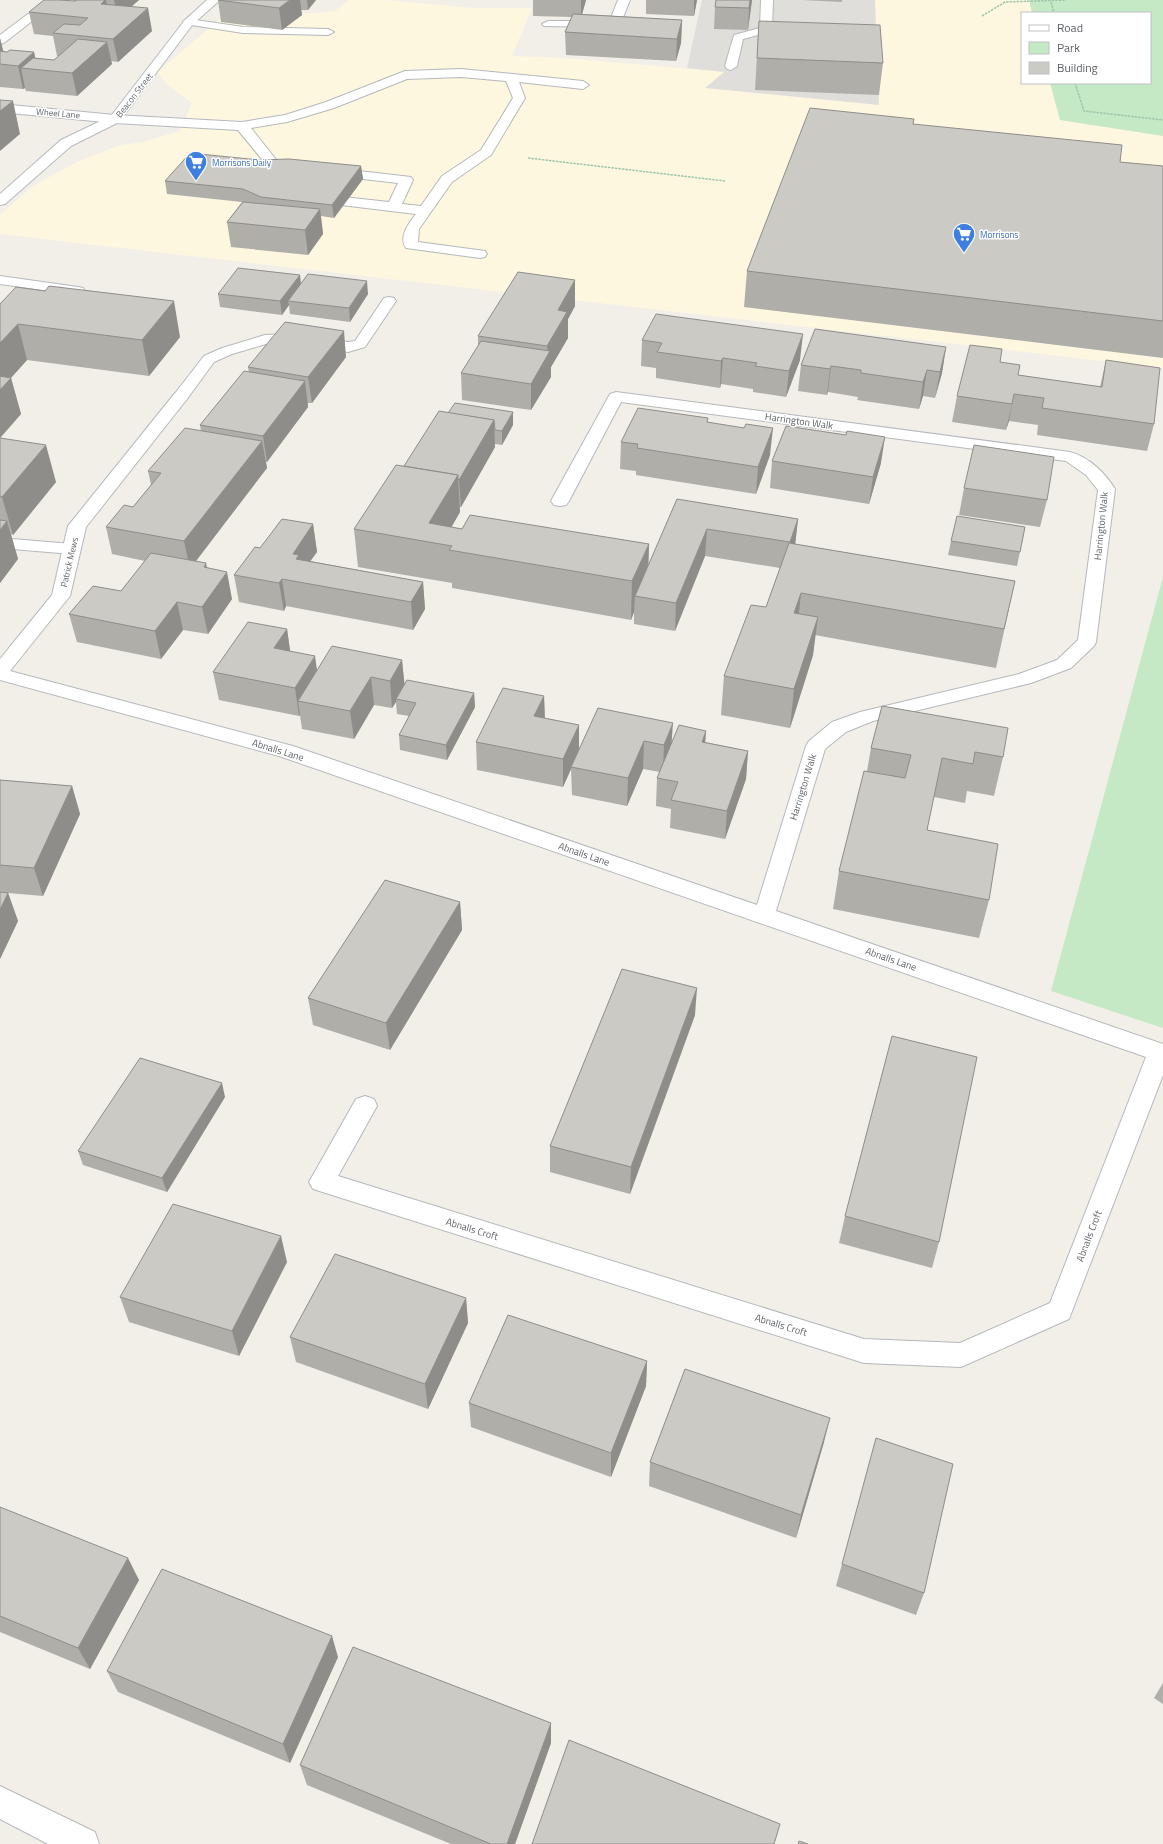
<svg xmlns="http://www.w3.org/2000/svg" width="1163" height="1844" font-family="'Titillium Web',sans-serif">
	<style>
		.commercial { fill: #fef7e0 }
		.industrial { fill: #e0deda }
		.green { fill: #c5e8c5 }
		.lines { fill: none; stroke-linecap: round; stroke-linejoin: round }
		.lane-casing { stroke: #b5b8bc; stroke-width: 2 }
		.street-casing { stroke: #b5b8bc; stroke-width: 2 }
		.secondary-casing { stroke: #b6babf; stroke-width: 2 }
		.path { stroke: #9cc7a9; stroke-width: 1.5; stroke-dasharray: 2.5 1; stroke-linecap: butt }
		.lane { fill: #fff; fill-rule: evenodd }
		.street { fill: #fff; fill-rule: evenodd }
		.secondary { fill: #fff; fill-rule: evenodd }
		.wall { fill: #afaea9 }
		.shaded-wall { fill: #8f8d8a }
		.building { fill: #cccac5; stroke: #8f8d8a }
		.labels { text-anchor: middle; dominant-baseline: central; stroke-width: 3; stroke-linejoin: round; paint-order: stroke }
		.far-street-label { font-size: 9px; fill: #5f6368; stroke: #fff }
		.far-shop-label { font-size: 9px; fill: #366cbe; stroke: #fff; text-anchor: start }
		.street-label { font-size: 10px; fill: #5f6368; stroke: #fff }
	</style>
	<rect width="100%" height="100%" fill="#f1efe8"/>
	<path class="commercial" d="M349,0H386L473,8H532L512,56L564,58L725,72L706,88L875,0H1034L1039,13H1022V83H1067L1085,125L1163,128V368L0,234V215L33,186L75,163L105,151L121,145L143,142L180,131L192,103L168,85L157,72L236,6L294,14L319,13L335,11Z"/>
	<path class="industrial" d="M702,0H875L879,105L705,88L724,72L687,68Z"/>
	<g class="green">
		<path d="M1029,0H1163V136L1060,120L1050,83H1150V13H1032Z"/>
		<path d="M1163,577V1028L1051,991Z"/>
	</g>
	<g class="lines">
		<g class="lane-casing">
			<g id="lane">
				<path d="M618,0H630L620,25L614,28L608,25Z"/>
				<path d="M761,0H773L772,30L770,32L743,39L737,66L731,70L727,69L725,66L734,35L760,28Z"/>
				<path d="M189,19L243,27L328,29L334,32L328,35L243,33L185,24L183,22L185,20Z"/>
				<path d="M548,21H598L604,24L598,27L544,26L542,24Z"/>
				<path d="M461,69L583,81L589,85L583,89L519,82L525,98L491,155L452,182L419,229L418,242L485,251L487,254L485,257L480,258L406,248C398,237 409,223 416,214L316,202L311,201L309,198L311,195L316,194L389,202L398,183L328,175L326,172L328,169L333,168L411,177L413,180L402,204L421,206L442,176L481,150L513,98L506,81L461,77L407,79L334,108L287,122L251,128L278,162L302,165L304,168L302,171L297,172L269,168L238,130L115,123L111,122L109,119L111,116L115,115L242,122L285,115L326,102L405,71Z"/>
				<path d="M0,276L78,287L83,288L85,291L83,294L78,295L0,284Z"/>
				<path d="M389,297L394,298L396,301L365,347L348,352L287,344H266L232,354L214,362L187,399L181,401L175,399L173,396L204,356L222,348L265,335L287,334L348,342L355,341L384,298Z"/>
				<path d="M0,538L72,544L78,545L81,549L78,553L72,554L0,548Z"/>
			</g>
		</g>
		<g class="street-casing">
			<g id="street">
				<path d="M32,13L38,16L36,18L4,43L0,44V35L28,14Z"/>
				<path d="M0,104L115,115L119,116L121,119L119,122L115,123L0,112Z"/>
				<path d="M181,391L187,393L189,396L187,399L86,527L70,596L10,671L293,746L757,905L806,746L809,741L832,722L860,712L1019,674L1057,660L1078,640L1098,490L1086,475L1066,461L621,402L569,501L566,505L560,506L554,505L551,501L610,394L616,392L1070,452C1089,457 1105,473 1115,489L1096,642L1094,646L1071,668L1031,683L873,721L846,732L825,749L776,911L1163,1044V1075L1069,1319L961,1367L864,1363L313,1189L309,1182L313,1175L356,1099L365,1096L374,1099L377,1106L338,1176L864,1339L960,1343L1050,1303L1146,1057L279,756L0,680V659L52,595L68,526L175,393Z"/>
				<path d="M0,1786L95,1832L99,1844H48L0,1819Z"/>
			</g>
		</g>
		<g class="secondary-casing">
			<path id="secondary" d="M207,0H220L193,24L119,122L71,146L5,204L0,205V194L61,140L111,116L185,20Z"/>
		</g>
		<g class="path">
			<path d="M1051,2L1054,13"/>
			<path d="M982,16L1005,2L1066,0"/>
			<path d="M1075,83L1084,111L1163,120"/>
			<path d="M528,158L725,181"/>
		</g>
		<use href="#lane" class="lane"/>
		<use href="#street" class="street"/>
		<use href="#secondary" class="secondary"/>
	</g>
	<g class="wall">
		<path d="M73,0H139L131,7L152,31L118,62L111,61L112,64L77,96L26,91L25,88L23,89L0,87V38L3,52H34L35,58L54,60L59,56H57L53,36L34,34L29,12L74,1Z"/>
		<path d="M218,0H316L308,10H301L302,15L282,30L221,22Z"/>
		<path d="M533,0H586L582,14L682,20L681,43L676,61L566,55L565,32L572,17L533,16Z"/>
		<path d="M646,0H697L694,16L646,14Z"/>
		<path d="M752,0L748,30L714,29L715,7Z"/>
		<path d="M802,0H842V2Z"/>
		<path d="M759,21L883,63L879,95L755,90Z"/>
		<path d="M914,119L913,124L1120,162L1163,166V358L744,307L747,271Z"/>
		<path d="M259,160L361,166L363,179L334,218L321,216L323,234L308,255L231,247L227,222L242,202L167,194L165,181Z"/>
		<path d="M300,275L301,284L368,294L350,322L290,314L289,305L282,315L220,307L218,294Z"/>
		<path d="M0,304L180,337L149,376L27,360L11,378L21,414L0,438L56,482L13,535L11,534L18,559L0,583Z"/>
		<path d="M575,306L568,319V338L551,367V377L531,410L462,400L461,373L478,346V336Z"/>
		<path d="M642,340L800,360L786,397L753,392V389L721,384L720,388L656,378V368L641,366Z"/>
		<path d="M946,347L942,373L935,398L923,396L919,409L857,400L858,397L828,392L827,395L798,391L801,365Z"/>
		<path d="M1002,349L1000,362L1018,375L1100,387L1106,360L1154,424L1147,451L1037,435L1038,425L1009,421L1006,430L952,422L957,396Z"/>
		<path d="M346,357L312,403H308V407L267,462H266L267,468L195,561L207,568L232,599L208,634L183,630L161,659L77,642L69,614L121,591L145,561L112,554L106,527L133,507L151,485L148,471L201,431L200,425L249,372L248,367Z"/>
		<path d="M513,412V425L502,445L495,444V447L461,507H460V512L451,527L462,529L649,544L648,566L677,499L798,519L795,544L1015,581L996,668L815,635L813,655L790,728L721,715L724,676L766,607L780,568L705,556L675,631L634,624V612L631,620L452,588V583L358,567L354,529L448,413Z"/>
		<path d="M708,422L770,455L756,494L636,475V471L620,469L621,442Z"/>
		<path d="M772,461L881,463L869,504L770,488Z"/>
		<path d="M964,488L1047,500L1040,527L959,515Z"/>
		<path d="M313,524L317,552L310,561L423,582L425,609L413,630L286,606L284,611L239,602L234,575L260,548Z"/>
		<path d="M1025,527L1017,566L948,555L951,541Z"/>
		<path d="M287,629L290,651L317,670L402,660L404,684L474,693L475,707L447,760L400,750L399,735L409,716L397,714L396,702L392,708L374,705L354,739L302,729L300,715L299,716L219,700L213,672Z"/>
		<path d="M544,696L545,718L579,725V750L598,708L672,742L706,731L705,742L748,751L746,779L725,839L670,828L671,809L656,806L657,778L660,772L643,769L627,806L572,795L571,769L563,787L477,770L476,742Z"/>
		<path d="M882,706L1003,757L994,796L967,791L965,803L934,797L927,830L989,900L979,938L833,909L839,871L867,771L871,748Z"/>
		<path d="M0,780L72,786L80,814L43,896L8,893L18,921L0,959Z"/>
		<path d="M460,902L462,930L390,1050L313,1025L308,998Z"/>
		<path d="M695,1015L630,1194L550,1172V1146Z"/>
		<path d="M225,1097L167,1192L83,1165L78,1151Z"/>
		<path d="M845,1216L939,1242L932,1268L839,1243Z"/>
		<path d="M287,1262L239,1356L129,1322L120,1297Z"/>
		<path d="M466,1298L468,1323L428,1409L296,1362L290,1337Z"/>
		<path d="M647,1361L646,1386L611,1477L471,1427L469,1403Z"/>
		<path d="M824,1442L796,1538L649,1486L650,1462Z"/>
		<path d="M0,1507L139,1580L90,1669L0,1632Z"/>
		<path d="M842,1564L924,1593L916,1615L836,1586Z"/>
		<path d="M338,1657L290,1763L118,1692L107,1671Z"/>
		<path d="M1163,1683V1704L1154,1698Z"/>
		<path d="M551,1743L515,1844H451L307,1785L300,1765Z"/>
	</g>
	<g class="shaded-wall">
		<path d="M105,0H106L110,22L101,4Z"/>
		<path d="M114,0H139L118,18Z"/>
		<path d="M290,0H300L302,15L282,30L279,8Z"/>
		<path d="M307,0H316L308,10Z"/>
		<path d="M581,0H586L581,18Z"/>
		<path d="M694,0H697L694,16Z"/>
		<path d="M750,0H752L748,30L749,8Z"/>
		<path d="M148,8L152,31L118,62L113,39Z"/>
		<path d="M682,20L681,43L676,61L677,39Z"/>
		<path d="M0,38L5,58L0,62Z"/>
		<path d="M107,42L112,64L77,96L72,73Z"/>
		<path d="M34,52L38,70L21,68L25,88L23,89L18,66Z"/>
		<path d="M13,101L20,134L0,151V111Z"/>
		<path d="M361,166L363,179L334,218L332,205Z"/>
		<path d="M320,209L323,234L308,255L305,230Z"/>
		<path d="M300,275L301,289L288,301L289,305L282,315L280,301Z"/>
		<path d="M575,280V306L568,319V338L551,367V377L531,410V384L548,355L547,346L558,310Z"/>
		<path d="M367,281L368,294L350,322L349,308Z"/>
		<path d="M174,301L180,337L149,376L142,340Z"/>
		<path d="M18,324L27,360L0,390V343Z"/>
		<path d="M344,331L346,357L312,403L308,377Z"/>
		<path d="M803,334L800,360L786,397L789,371Z"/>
		<path d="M946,347L942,373L935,398L940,372Z"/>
		<path d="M723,358L721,384L720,388L721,361Z"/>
		<path d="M831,366L828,392L827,395L830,369Z"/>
		<path d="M927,370L923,396L919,409L923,382Z"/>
		<path d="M11,378L21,414L0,438V390Z"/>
		<path d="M305,381L308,407L267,462L263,436Z"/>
		<path d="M1014,394L1009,421L1006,430L1012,404Z"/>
		<path d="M513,412V425L502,445V431Z"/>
		<path d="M494,420L495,447L461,507L459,480Z"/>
		<path d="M773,428L770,455L756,494L758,467Z"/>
		<path d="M885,437L881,463L869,504L873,477Z"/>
		<path d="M262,441L267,468L190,569L184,541Z"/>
		<path d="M46,445L56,482L13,535L2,497Z"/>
		<path d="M458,475L460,512L442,544L429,523Z"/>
		<path d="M798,519L795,546L787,570L790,542Z"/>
		<path d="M7,521L18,559L0,583V524Z"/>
		<path d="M313,524L317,552L301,574L293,554Z"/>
		<path d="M707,529L705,556L675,631L676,603Z"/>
		<path d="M649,544L648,582L635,596L634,612L631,620L632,581Z"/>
		<path d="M206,563L212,591L204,567Z"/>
		<path d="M227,572L232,599L208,634L202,607Z"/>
		<path d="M282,579L286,606L284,611L279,583Z"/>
		<path d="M423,582L425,609L413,630L411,602Z"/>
		<path d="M801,593L797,632L794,613Z"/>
		<path d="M177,602L183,630L161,659L155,631Z"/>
		<path d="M818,617L813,655L790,728L794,689Z"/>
		<path d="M287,629L291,657L274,648Z"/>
		<path d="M315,656L319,684L298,701L300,715L299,716L295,688Z"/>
		<path d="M402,660L405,688L396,699V702L392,708L390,681Z"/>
		<path d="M371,677L374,705L354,739L350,711Z"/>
		<path d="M474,693L475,707L447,760L446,745Z"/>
		<path d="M544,696L545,724L534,716Z"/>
		<path d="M673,723L671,751L663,773L664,745Z"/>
		<path d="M579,725V753L571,767V769L563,787V759Z"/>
		<path d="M706,731L704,759L702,742Z"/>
		<path d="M644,741L643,769L627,806L628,778Z"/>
		<path d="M748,751L746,779L725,839L727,811Z"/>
		<path d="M72,786L80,814L43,896L34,868Z"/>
		<path d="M8,893L18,921L0,959V910Z"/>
		<path d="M460,902L462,930L390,1050L386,1023Z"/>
		<path d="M697,988L695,1015L630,1194L631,1167Z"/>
		<path d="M222,1083L225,1097L167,1192L162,1178Z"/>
		<path d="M281,1236L287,1262L239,1356L232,1331Z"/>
		<path d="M466,1298L468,1323L428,1409L425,1384Z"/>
		<path d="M647,1361L646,1386L611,1477V1453Z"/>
		<path d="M830,1418L824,1442L796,1538L801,1515Z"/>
		<path d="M128,1558L139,1580L90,1669L78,1648Z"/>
		<path d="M332,1636L338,1657L290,1763L283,1744Z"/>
		<path d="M551,1723V1743L515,1844H507Z"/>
	</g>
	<g class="building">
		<path d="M44,0H59L75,1L77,0H105L101,4L148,8L113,39L53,33L64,24L80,25L88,18L29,12Z"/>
		<path d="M218,0H290L279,8Z"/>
		<path d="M716,0H750L749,8L715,7Z"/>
		<path d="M573,14L682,20L677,39L565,32Z"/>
		<path d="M759,21L880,25L883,63L757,58Z"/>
		<path d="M78,39L107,42L72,73L21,68L33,58L54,60Z"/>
		<path d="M10,50L34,52L18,66L0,64V51L7,52Z"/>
		<path d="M0,100L13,101L0,111Z"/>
		<path d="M810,108L914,119L913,124L1122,145L1120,162L1163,166V321L747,271Z"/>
		<path d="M190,153L259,160L289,159L361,166L332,205L261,197L243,189L165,181Z"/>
		<path d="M243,202L320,209L305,230L227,222Z"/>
		<path d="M238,268L300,275L280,301L218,294Z"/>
		<path d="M518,272L575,280L558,310L567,312L547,346L478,336Z"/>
		<path d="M308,274L367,281L349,308L288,301Z"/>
		<path d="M49,286L174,301L142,340L18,324L0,343V304L16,287L45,291Z"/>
		<path d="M656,314L803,334L789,371L755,366L757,363L723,358L721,361L657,352L662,343L642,340Z"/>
		<path d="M285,322L344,331L308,377L248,367Z"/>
		<path d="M815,329L946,347L940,372L927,370L923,382L861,373V370L831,366L830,369L801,365Z"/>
		<path d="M481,341L550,351L531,384L461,373Z"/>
		<path d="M970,345L1002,349L1000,362L1020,365L1018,375L1102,387L1106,360L1160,368L1154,424L1042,408L1044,398L1014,394L1012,404L957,396Z"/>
		<path d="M244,371L305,381L263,436L200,425Z"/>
		<path d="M0,376L11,378L0,390Z"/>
		<path d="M455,403L513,412L502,431L495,430L494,420L448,413Z"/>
		<path d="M638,408L708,418L707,422L744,428L746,424L773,428L758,467L637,448L638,444L621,442Z"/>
		<path d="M439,411L494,420L459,480L458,479V475L404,466Z"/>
		<path d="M786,426L846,435L847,431L885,437L873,477L772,461Z"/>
		<path d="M185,428L262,441L184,541L106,527L124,505L133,507L161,473L148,471Z"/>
		<path d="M0,438L46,445L2,497L0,496Z"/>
		<path d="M974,445L1054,457L1047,500L964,488Z"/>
		<path d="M396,465L458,475L429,523L462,529L470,515L649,544L632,581L449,550L452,546L354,529Z"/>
		<path d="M677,499L798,519L790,542L707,529L676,603L635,596Z"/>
		<path d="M957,516L1025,527L1020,552L951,541Z"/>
		<path d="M282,519L313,524L293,554L299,555L296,559L423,582L411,602L282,579L279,583L234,575L255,547L260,548Z"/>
		<path d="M0,520L7,521L0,530Z"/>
		<path d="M789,543L1015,581L1004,629L801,593L794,613L818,617L794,689L724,676L751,605L766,607Z"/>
		<path d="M151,553L206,563L204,567L227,572L202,607L177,602L155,631L69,614L93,586L121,591Z"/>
		<path d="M248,622L287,629L274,648L315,656L295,688L213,672Z"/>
		<path d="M332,646L402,660L390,681L371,677L350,711L298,701Z"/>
		<path d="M407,680L474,693L446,745L399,735L416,703L396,699Z"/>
		<path d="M503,688L544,696L534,716L579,725L563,759L476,742Z"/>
		<path d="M882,706L1008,728L1003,757L975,752L973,764L942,758L927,830L998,844L989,900L839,871L864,771L905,778L911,755L871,748Z"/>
		<path d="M598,708L673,723L664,745L644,741L628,778L571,767Z"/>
		<path d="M679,725L706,731L702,742L748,751L727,811L671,800L678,782L657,778Z"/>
		<path d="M0,780L72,786L34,868L0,865Z"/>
		<path d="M385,880L460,902L386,1023L308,998Z"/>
		<path d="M0,892L8,893L0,910Z"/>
		<path d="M622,969L697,988L631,1167L550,1146Z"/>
		<path d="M892,1036L977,1057L939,1242L845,1216Z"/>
		<path d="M140,1058L222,1083L162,1178L78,1151Z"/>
		<path d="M173,1204L281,1236L232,1331L120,1297Z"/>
		<path d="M335,1254L466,1298L425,1384L290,1337Z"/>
		<path d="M508,1315L647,1361L611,1453L469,1403Z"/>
		<path d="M685,1369L830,1418L801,1515L650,1462Z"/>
		<path d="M876,1438L953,1464L924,1593L842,1564Z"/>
		<path d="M0,1507L128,1558L78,1648L0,1616Z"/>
		<path d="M162,1569L332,1636L283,1744L107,1671Z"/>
		<path d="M353,1647L551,1723L507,1844H491L300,1765Z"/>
		<path d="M569,1740L780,1824L774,1844H532Z"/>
		<path d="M799,1841L808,1844H798Z"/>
	</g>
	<defs>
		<g id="supermarket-pin" transform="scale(1.15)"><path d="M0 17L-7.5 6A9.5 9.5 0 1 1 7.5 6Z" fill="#3f7fe0" stroke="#fff"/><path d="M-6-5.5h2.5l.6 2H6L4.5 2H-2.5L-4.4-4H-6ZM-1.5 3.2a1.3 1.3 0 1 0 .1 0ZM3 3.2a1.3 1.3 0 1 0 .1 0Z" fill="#fff"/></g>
	</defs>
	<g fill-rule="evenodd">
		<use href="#supermarket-pin" x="196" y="162"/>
		<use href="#supermarket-pin" x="964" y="234"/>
	</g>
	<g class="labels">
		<g class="far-street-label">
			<text transform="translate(134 95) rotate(-52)">Beacon Street</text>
			<text transform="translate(58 113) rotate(5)">Wheel Lane</text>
			<text transform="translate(69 562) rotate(-77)">Patrick Mews</text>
		</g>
		<g class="far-shop-label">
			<text x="212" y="162">Morrisons Daily</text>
			<text x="980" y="234">Morrisons</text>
		</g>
		<g class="street-label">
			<text transform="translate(799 421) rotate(8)">Harrington Walk</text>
			<text transform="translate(1101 526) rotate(-84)">Harrington Walk</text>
			<text transform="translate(278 750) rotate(17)">Abnalls Lane</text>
			<text transform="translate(803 787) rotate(-73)">Harrington Walk</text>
			<text transform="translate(584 854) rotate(19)">Abnalls Lane</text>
			<text transform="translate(891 959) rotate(19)">Abnalls Lane</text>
			<text transform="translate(472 1229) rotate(17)">Abnalls Croft</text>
			<text transform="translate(1089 1236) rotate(-69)">Abnalls Croft</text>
			<text transform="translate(781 1325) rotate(17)">Abnalls Croft</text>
		</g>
	</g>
	<rect x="1021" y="12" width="130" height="72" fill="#ffffff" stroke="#bfc1c3"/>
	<rect x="1029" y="25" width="20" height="6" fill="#ffffff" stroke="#bfc1c3"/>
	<text x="1057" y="32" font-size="12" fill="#5f6368">Road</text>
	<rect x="1029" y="42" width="20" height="12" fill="#c5e8c5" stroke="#bfc1c3"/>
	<text x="1057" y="52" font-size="12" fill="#5f6368">Park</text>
	<rect x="1029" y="62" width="20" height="12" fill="#cccac5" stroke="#bfc1c3"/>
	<text x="1057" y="72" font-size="12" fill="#5f6368">Building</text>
</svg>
